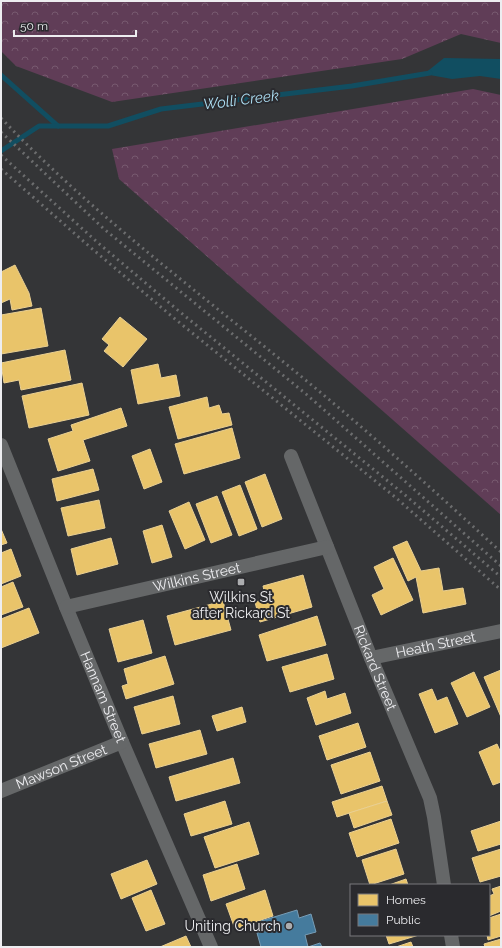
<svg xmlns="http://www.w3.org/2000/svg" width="502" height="948" font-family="Raleway,sans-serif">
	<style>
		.forest { fill: url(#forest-crowns) }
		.water { fill: #114e61 }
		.homes { fill: #e9c46a; stroke: #ead092 }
		.public { fill: #457b9d; stroke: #779db6 }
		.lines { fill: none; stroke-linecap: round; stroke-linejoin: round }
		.stream { stroke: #114e61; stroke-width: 5 }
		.street { stroke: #656768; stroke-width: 14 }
		.rail { stroke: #6c6d6e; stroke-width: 3; stroke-dasharray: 2 4; stroke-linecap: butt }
		.poi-dot { fill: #acadaf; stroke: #2a2a2e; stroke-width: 1.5 }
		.labels { text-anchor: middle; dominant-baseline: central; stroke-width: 4; stroke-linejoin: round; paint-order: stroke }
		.street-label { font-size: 14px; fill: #ededf0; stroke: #2a2a2e }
		.poi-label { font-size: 14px; fill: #ededf0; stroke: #2a2a2e }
		.water-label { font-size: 15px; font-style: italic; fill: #addff4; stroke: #2a2a2e }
	</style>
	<defs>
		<pattern id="forest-crowns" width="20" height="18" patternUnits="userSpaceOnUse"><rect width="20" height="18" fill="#603d57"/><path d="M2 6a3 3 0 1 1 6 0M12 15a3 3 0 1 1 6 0" fill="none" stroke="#77596f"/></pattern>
	</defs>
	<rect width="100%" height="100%" fill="#343537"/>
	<g class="forest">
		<path d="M1,1H501V43L461,34L402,59L112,102L16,66L1,51Z"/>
		<path d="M473,89L501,95V515L119,179L112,149Z"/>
	</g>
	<path class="water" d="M444,58L501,59V79L480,76L452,79L424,74Z"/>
	<g class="homes">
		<path d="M15,265L29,293L32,306L12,310L10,299L1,303V272Z"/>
		<path d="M41,308L48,346L1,354V315Z"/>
		<path d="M120,317L147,339L123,367L104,351L109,345L102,339Z"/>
		<path d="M65,350L71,380L21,390L19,380L4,383L1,363Z"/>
		<path d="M158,364L161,378L176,375L180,396L138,404L131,370Z"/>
		<path d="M82,383L89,415L29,428L22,396Z"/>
		<path d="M207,397L209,408L219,405L222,414L229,413L232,425L178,439L169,407Z"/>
		<path d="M121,408L127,426L83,440L90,461L58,471L48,439L73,431L71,425Z"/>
		<path d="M232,428L240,458L184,474L175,444Z"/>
		<path d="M150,449L162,482L144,489L132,456Z"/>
		<path d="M93,469L99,490L57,501L52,479Z"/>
		<path d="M265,474L282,519L262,527L245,482Z"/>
		<path d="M240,485L257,529L239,536L222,492Z"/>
		<path d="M217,496L232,535L211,543L196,504Z"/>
		<path d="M99,500L105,528L68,536L61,508Z"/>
		<path d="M189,502L205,540L185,549L169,511Z"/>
		<path d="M162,525L172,557L152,563L143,531Z"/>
		<path d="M1,529L7,543L1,545Z"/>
		<path d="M111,538L118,564L77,575L71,549Z"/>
		<path d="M407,541L421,571L439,568L443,591L463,588L466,604L423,613L416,577L408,581L393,547Z"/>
		<path d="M11,549L21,576L1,584V553Z"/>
		<path d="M393,558L413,600L381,615L372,595L384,589L374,567Z"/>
		<path d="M303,575L312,607L260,622L255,602L266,599L263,586Z"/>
		<path d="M13,582L23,607L1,615V587Z"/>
		<path d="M223,601L231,630L175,645L167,616Z"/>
		<path d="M29,608L39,633L1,648V619Z"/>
		<path d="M317,616L326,645L267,661L259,635Z"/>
		<path d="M143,620L152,653L118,662L109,629Z"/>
		<path d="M327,654L334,679L290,692L282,667Z"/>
		<path d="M165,656L174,684L126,699L122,686L128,684L124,669Z"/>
		<path d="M501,670V717L484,677Z"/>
		<path d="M474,672L490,707L467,717L451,683Z"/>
		<path d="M432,689L437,701L447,697L458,724L435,733L419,694Z"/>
		<path d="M325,691L327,699L345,693L351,713L316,725L307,698Z"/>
		<path d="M173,696L180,724L142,734L134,707Z"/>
		<path d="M242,707L246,722L217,731L212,716Z"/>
		<path d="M358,723L366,747L327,760L319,736Z"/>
		<path d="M200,730L207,754L156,768L149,744Z"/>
		<path d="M497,744L501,753V782L493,785L479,752Z"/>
		<path d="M370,752L380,781L341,794L331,765Z"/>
		<path d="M233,758L240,783L176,801L169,777Z"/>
		<path d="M382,786L387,801L337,817L332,802Z"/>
		<path d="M225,801L232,824L191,836L184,814Z"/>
		<path d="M387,801L392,815L354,828L349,813Z"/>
		<path d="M391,819L399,843L357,857L349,833Z"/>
		<path d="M501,821V844L478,851L471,831Z"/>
		<path d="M249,822L259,854L215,868L204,837Z"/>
		<path d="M396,849L404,874L370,885L362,860Z"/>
		<path d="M501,849V876L480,882L472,858Z"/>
		<path d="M147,860L157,884L121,899L111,874Z"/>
		<path d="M237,864L245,889L211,901L203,875Z"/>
		<path d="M406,879L408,885H389Z"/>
		<path d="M501,886V911L489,916V896L494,894L492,889Z"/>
		<path d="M151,890L165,924L146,931L132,898Z"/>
		<path d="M265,890L273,916L235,929L226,904Z"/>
		<path d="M501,914V936L488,940L487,935H489V918Z"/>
		<path d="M386,935H419L389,944Z"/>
		<path d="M186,936L191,947H160Z"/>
		<path d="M501,939V947H485L484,944Z"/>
		<path d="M411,942L413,947H396Z"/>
	</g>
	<path class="public" d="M297,910L299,918L311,914L316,932L305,935L308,947L320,943L322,947H261L257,933L265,931L261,921Z"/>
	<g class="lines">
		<g class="stream">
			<path d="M1,75L58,126"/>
			<path d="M1,151L39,126H108L161,109L352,86L430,73"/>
		</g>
		<g class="street">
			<path id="s1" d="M1,445L66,607L122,742L211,947"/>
			<path id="s2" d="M291,456L371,658L430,798L434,817L444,885"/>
			<path id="s3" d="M66,607L327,547"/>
			<path id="s4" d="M371,658L501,631"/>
			<path id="s5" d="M1,791L122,742"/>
			<path d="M451,935L453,947"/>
		</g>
		<g class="rail">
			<path d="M1,118C96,218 208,299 314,387C378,440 440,496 501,552"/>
			<path d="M1,132L104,229L306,394L501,566"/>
			<path d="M1,155L97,242L180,312L405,495L501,577"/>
			<path d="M1,169L90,247L175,319L395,497L501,590"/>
		</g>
	</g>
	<g class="poi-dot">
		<rect x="237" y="578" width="8" height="8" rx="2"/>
		<circle cx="289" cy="926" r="4"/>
	</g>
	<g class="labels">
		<g class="street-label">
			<text stroke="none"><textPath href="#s3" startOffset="134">Wilkins Street</textPath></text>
			<text stroke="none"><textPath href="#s4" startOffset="66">Heath Street</textPath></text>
			<text stroke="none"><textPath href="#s2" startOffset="228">Rickard Street</textPath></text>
			<text stroke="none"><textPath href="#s1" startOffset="272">Hannam Street</textPath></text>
			<text stroke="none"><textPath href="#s5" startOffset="65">Mawson Street</textPath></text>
		</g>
		<g class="poi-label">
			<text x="241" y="597">Wilkins St<tspan x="241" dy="16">after Rickard St</tspan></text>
			<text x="281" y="926" text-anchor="end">Uniting Church</text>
		</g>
		<g class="water-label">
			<text transform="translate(241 100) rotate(-7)">Wolli Creek</text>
		</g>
	</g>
	<rect width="502" height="948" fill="none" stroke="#ededf0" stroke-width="4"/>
	<rect x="350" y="884" width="140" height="52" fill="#2a2a2e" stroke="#78787c"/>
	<rect x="358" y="894" width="20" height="12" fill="#e9c46a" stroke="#78787c"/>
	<text x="386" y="904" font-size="12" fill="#ededf0">Homes</text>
	<rect x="358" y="914" width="20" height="12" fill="#457b9d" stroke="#78787c"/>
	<text x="386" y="924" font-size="12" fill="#ededf0">Public</text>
	<path d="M14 30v6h122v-6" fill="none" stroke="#ededf0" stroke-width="2"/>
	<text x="20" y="30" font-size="12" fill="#ededf0" stroke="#2a2a2e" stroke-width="3" paint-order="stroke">50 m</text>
</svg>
